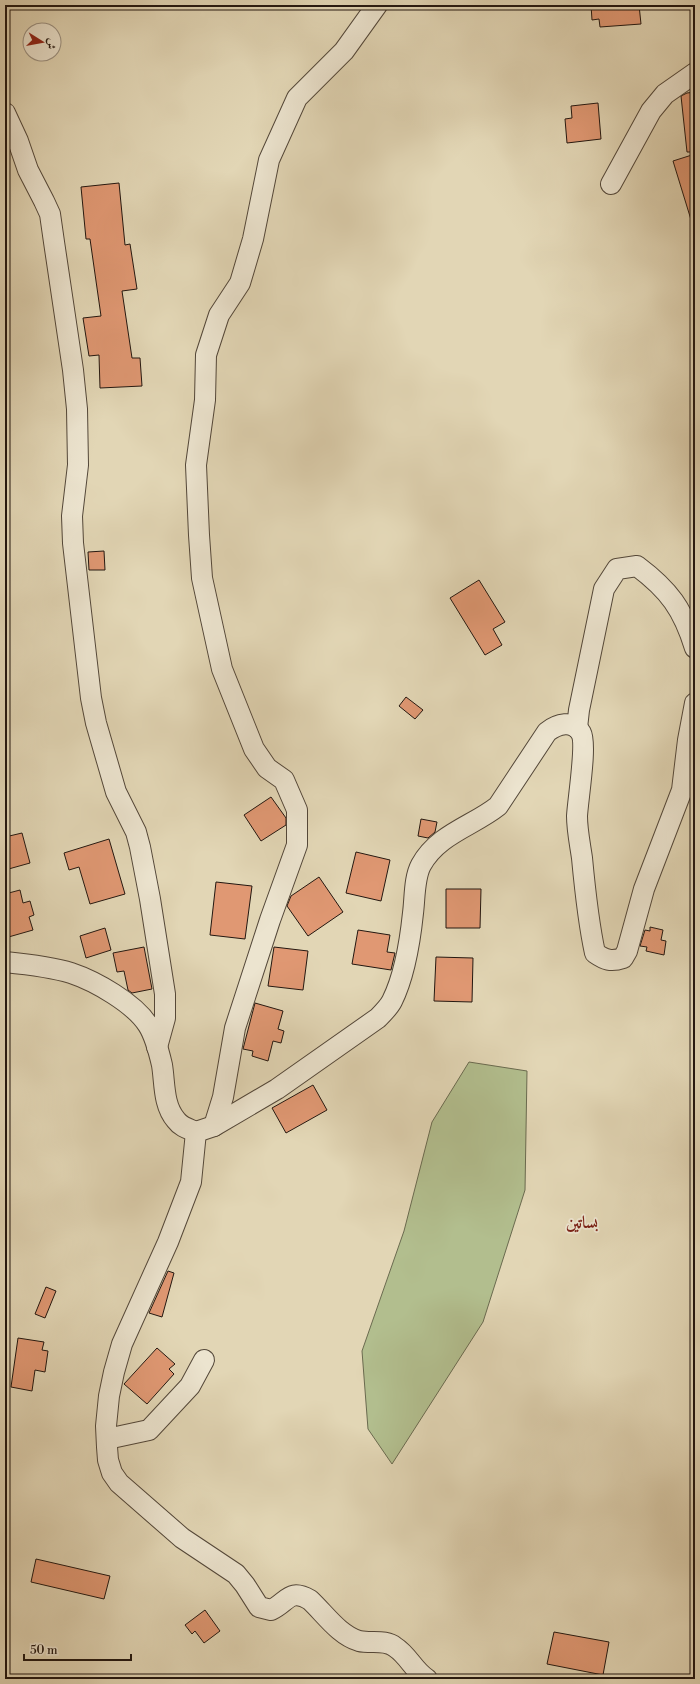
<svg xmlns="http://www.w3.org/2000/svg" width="700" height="1684" font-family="'Libre Bodoni',Amiri,serif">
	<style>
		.green { fill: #b2be8e; stroke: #6a6a4f }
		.building { fill: #e09873; stroke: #231710 }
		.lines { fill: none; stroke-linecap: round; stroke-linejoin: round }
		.minor-casing { stroke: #534739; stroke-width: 22 }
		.minor { stroke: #ece4cf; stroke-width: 20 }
		.labels { text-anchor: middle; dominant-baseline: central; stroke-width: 3.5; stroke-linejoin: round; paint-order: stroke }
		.quarter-label { font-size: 17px; font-weight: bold; fill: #7a1f14; stroke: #ece4cf }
	</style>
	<rect width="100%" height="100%" fill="#e2d6b5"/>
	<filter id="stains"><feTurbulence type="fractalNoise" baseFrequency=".005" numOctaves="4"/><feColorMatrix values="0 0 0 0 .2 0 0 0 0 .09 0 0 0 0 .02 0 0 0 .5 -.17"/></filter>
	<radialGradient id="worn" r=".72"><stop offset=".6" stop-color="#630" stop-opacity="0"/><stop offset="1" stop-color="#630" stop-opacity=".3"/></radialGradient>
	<path class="green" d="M469,1062L527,1071L525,1190L483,1322L392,1464L368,1429L362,1351L404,1231L432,1122Z"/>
	<g class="building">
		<path d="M591,5H639L641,24L600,27L599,19L592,20Z"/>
		<path d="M695,92V152H687L681,96L687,93Z"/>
		<path d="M598,103L601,139L567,143L565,119L572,118L571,106Z"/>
		<path d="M695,154V222L692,223L673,161Z"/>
		<path d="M119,183L125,245L130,244L137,289L122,291L132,358H140L142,386L100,388L99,355L89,356L83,318L101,316L90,239H86L81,187Z"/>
		<path d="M104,551L105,570H89L88,552Z"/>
		<path d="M479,580L505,622L493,629L502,645L485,655L450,598Z"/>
		<path d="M406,697L423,710L415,719L399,706Z"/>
		<path d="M271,797L286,818V825L261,841L244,815Z"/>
		<path d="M421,819L437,822L435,832L428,838L418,836Z"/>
		<path d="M22,833L30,863L5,870V837Z"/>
		<path d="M109,839L125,894L90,904L79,867L69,870L64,853Z"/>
		<path d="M356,852L390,860L381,901L346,893Z"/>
		<path d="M319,877L343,912L308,936L287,906L291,896Z"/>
		<path d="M216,882L252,886L245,939L210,935Z"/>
		<path d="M446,889H481L480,928H446Z"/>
		<path d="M20,890L23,903L30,901L34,915L29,917L33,930L5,938V894Z"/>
		<path d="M650,927L663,930L661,940L666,941L664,955L646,951L647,947L640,946L645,930L650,931Z"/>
		<path d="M105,928L111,950L86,958L80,936Z"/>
		<path d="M358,930L390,935L387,952L395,953L391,970L352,964Z"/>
		<path d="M144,947L152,989L132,993L128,990L124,971L117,972L113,953Z"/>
		<path d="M274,947L308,951L303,990L268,986Z"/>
		<path d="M436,957L473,958L472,1002L434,1001Z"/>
		<path d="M255,1003L283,1011L278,1029L284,1031L281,1043L273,1041L268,1061L252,1056L253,1051L243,1049Z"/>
		<path d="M313,1085L327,1110L286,1133L272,1108Z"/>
		<path d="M168,1271L174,1273L162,1317L149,1313Z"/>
		<path d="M46,1287L56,1291L45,1318L35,1314Z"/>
		<path d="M18,1338L44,1342L42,1350L48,1351L45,1372L35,1370L32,1391L11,1387Z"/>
		<path d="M157,1348L175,1364L169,1369L174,1374L147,1404L124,1384Z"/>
		<path d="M36,1559L110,1576L104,1599L31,1582Z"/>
		<path d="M205,1610L220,1631L204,1643L195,1631L192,1634L185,1625Z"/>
		<path d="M554,1632L609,1642L603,1675L547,1664Z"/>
	</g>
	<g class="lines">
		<g class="minor-casing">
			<g id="minor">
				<path d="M5,113L18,141L28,170L44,201L50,214L54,242L73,370L77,409L78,465L72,516L73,543L91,698L96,723L116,792L136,832L140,847L150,899L165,994V1018L157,1047"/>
				<path d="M611,184L651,111L665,94L695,73"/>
				<path d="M577,728L579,710L604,589L617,569L637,566C669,590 683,609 695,648"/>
				<path d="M5,962C25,964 52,967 71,973C95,981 134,1003 148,1025C155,1036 159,1052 162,1065C165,1083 163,1105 176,1120C181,1127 189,1129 196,1132L214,1126L277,1089L378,1018C383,1013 389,1007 392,1001C405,975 410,942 413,913C415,898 414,878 421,865C438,834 473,826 498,806L547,732C557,724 573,719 581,733C587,744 578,799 577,816C577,830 580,844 582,858C585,890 588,921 595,953C605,960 611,962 623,958L627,951L644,889L682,790L688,740L695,703"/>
				<path d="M214,1126L223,1097L235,1028L270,920L297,845V810L284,780L267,768L254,749L222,669L202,578L199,535L196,465L205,400L206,355L219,315L240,283L253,239L269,160L297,98L344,51L377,5"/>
				<path d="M196,1132L191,1182L168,1242L122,1344L114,1372L109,1396L106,1426L107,1447L108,1460L112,1473L119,1483L182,1538L236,1574L245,1585L259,1607L271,1610C288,1602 289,1588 310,1600C325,1614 339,1635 359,1641C371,1644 385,1639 395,1647C408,1655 414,1671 427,1679"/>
				<path d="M107,1439L149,1430L190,1386L204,1360"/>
			</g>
		</g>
		<use href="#minor" class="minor"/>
	</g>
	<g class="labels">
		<g class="quarter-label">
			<text x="582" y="1223">بساتين</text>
		</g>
	</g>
	<rect width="700" height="1684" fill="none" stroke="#e2d6b5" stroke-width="20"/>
	<rect x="6" y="6" width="688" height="1672" fill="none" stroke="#231710" stroke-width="2"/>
	<rect x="10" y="10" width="680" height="1664" fill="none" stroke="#231710"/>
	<g transform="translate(42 42) rotate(101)"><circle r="19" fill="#ece4cf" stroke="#9c9283"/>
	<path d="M0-3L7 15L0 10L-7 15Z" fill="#8f2418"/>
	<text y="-6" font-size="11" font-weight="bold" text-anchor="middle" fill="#231710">ش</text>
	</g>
	<path d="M24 1654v6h107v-6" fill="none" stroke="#231710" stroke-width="2"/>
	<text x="30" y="1654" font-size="12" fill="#231710" stroke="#ece4cf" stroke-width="3" paint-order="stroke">50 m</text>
	<rect width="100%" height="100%" filter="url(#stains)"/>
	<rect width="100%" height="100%" fill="url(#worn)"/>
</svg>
